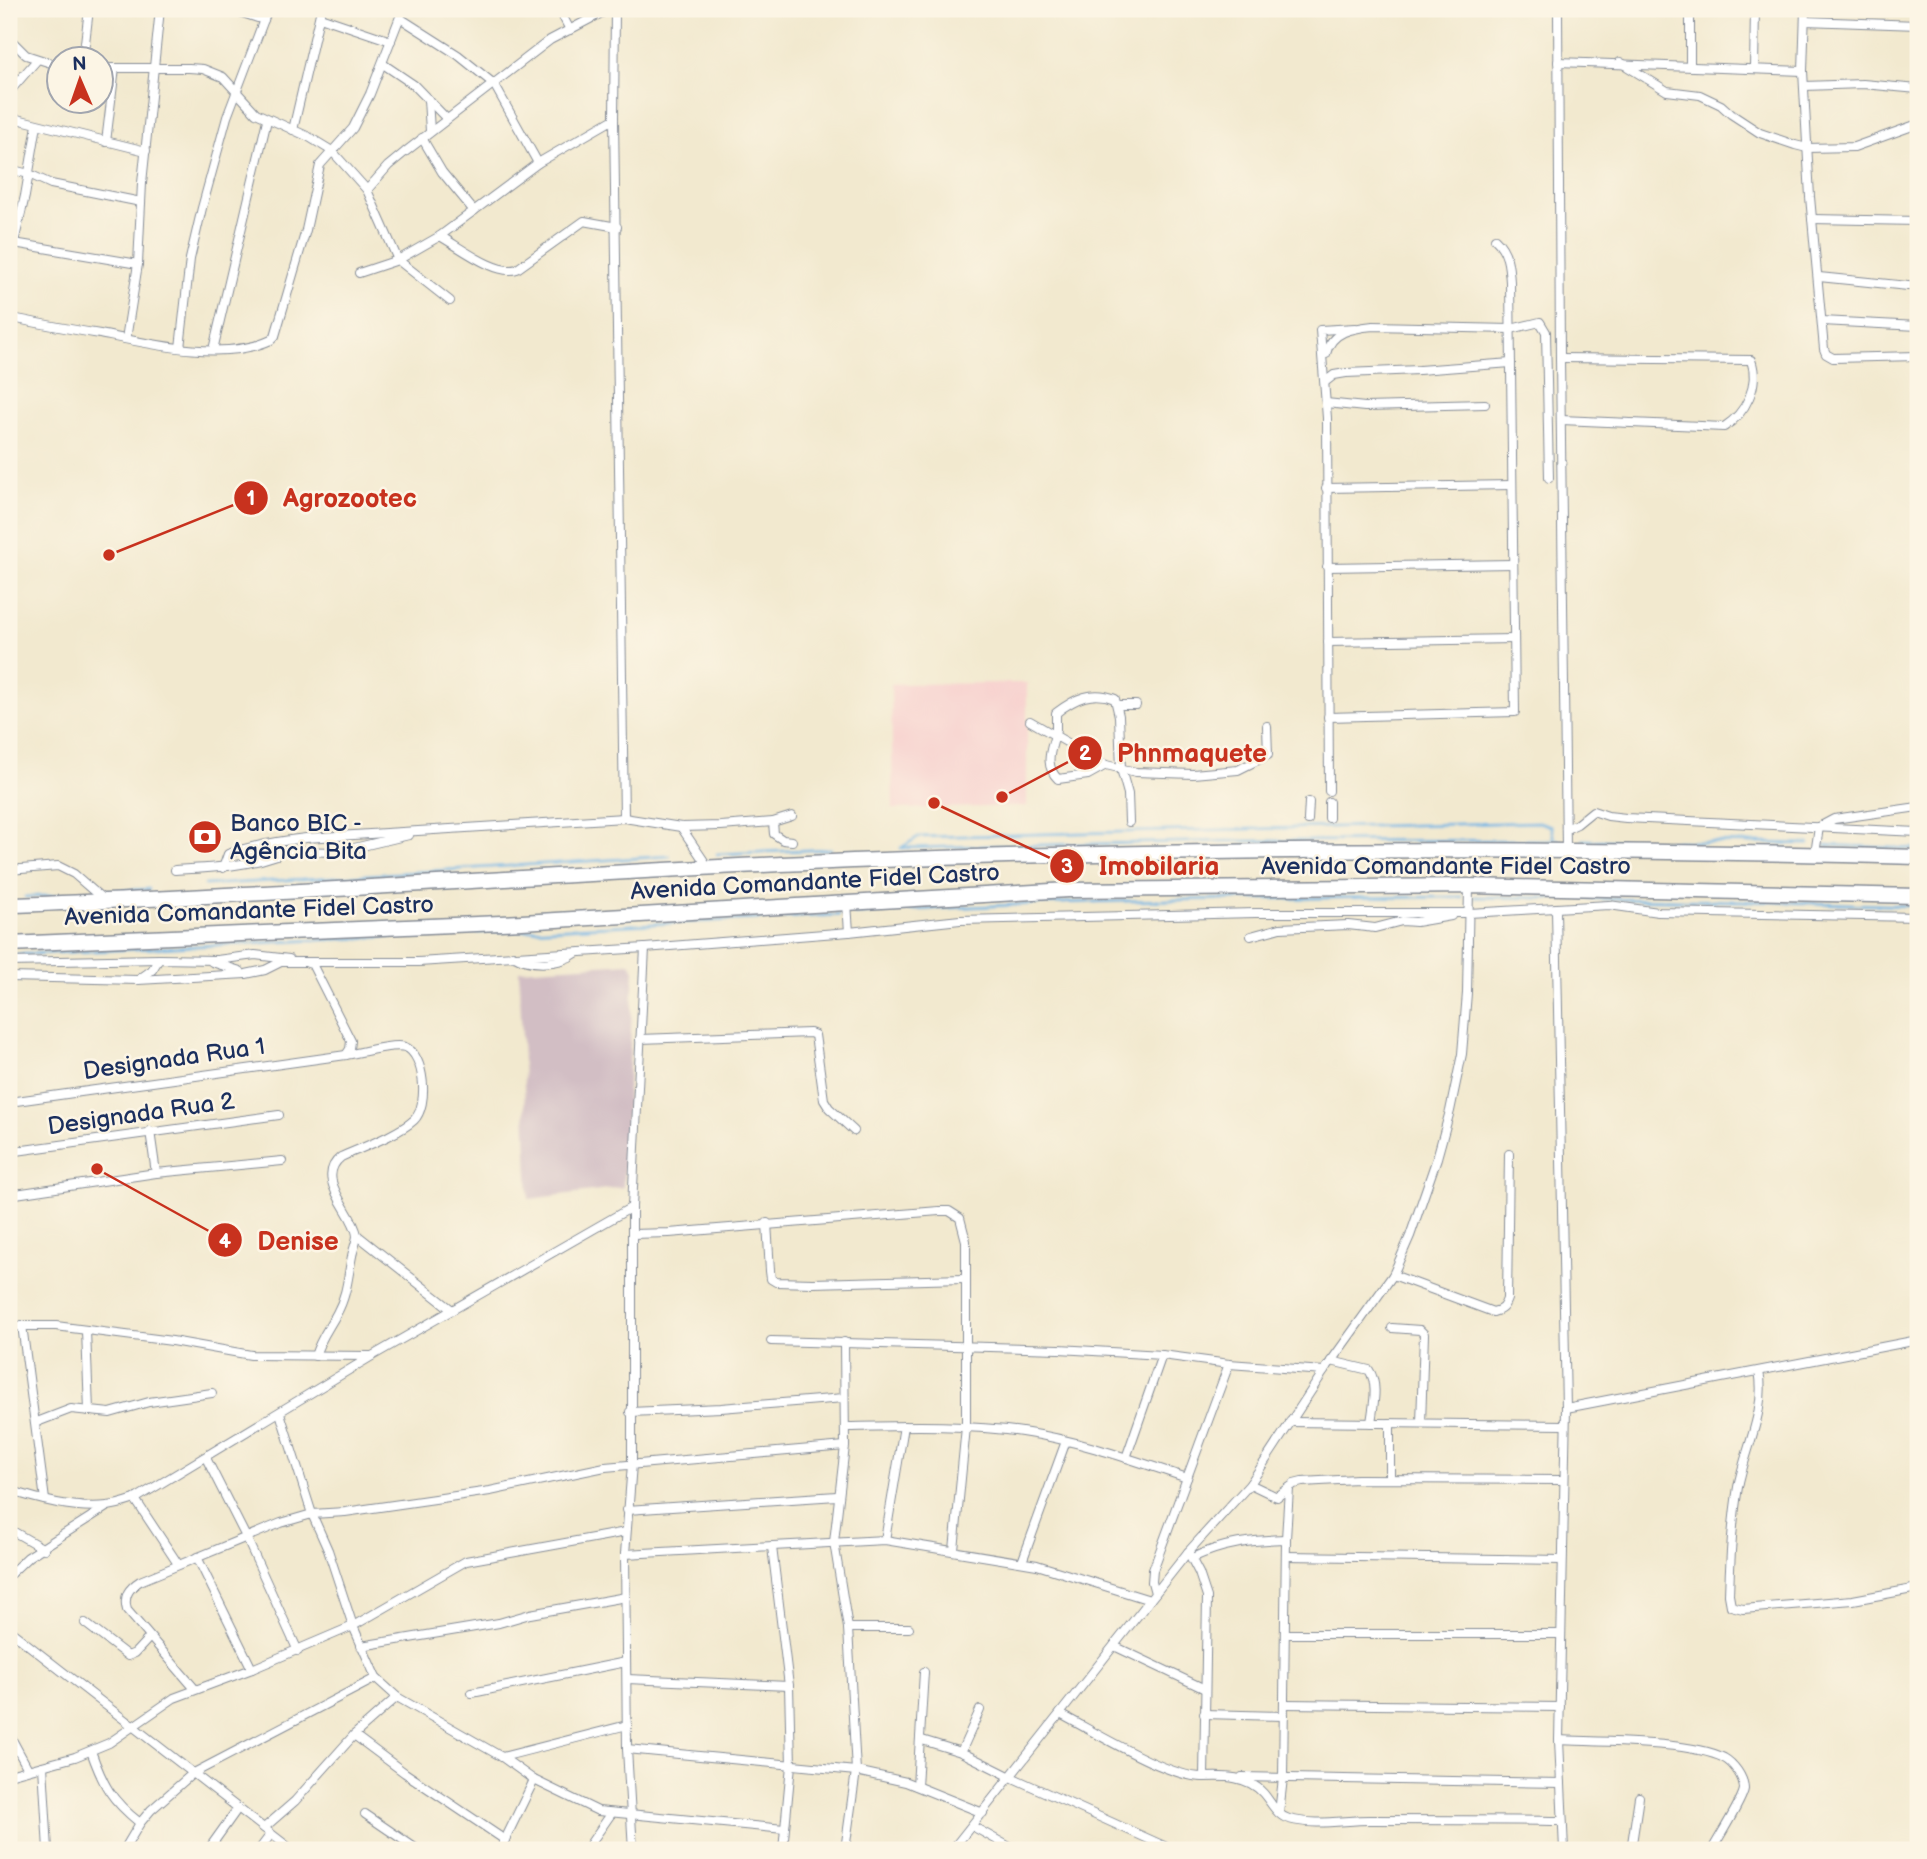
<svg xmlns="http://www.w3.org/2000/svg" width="1927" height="1859" font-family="'Balsamiq Sans',sans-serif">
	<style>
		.built { fill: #f7d0ce }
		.industrial { fill: #d2bec4 }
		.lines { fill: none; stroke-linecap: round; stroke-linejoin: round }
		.stream { stroke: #6fb4e5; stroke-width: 2.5 }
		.minor-casing { stroke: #868c96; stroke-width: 10 }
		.motorway-casing { stroke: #868c96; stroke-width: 17 }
		.minor { stroke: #fff; stroke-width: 8 }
		.motorway { stroke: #fff; stroke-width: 14 }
		.labels { text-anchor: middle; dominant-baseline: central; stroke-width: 5; stroke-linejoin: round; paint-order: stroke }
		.poi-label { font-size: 24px; fill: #1b2f5e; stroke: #fcf5e5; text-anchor: start }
		.street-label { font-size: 24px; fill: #1b2f5e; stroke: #fcf5e5 }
		.leader { fill: none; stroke: #c8321e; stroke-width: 2.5 }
		.callout-dot { fill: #c8321e; stroke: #fcf5e5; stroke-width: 2.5 }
		.mark-label { font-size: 21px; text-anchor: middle; font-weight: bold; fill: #fff }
		.callout-label { font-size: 26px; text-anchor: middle; font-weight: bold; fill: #c8321e; stroke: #fcf5e5; stroke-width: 5; stroke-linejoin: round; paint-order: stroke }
	</style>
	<rect width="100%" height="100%" fill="#fcf5e5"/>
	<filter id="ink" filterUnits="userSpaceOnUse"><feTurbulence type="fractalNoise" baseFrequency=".0143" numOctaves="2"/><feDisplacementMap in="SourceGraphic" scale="14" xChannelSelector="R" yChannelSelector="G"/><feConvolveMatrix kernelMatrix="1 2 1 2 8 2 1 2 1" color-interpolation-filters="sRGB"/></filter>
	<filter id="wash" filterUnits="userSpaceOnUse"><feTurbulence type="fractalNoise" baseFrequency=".00686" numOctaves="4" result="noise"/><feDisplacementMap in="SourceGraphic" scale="28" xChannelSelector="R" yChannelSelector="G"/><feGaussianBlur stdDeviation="1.57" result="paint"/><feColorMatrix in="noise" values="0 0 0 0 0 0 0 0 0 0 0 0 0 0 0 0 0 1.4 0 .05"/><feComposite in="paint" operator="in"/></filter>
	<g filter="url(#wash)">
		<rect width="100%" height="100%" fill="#f2e9cf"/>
		<path class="built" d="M1027,683V806L893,809L891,684Z"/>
		<path class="industrial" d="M630,963L634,969L623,1187L529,1199L519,970Z"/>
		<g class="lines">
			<g class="stream">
				<path d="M1583,840L1809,844"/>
				<path d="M1825,845L1918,849"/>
				<path d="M901,848L918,837L1539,822L1551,826L1554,840"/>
				<path d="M901,848L1227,841L1559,840"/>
				<path d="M717,854L831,849"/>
				<path d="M205,885L670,856"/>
				<path d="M100,892L149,889"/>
				<path d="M25,897L67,895"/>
				<path d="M1475,897L1742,901L1918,906"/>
				<path d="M855,914C1057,899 1260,898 1462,897"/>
				<path d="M9,955L839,915"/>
			</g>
		</g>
	</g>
	<g filter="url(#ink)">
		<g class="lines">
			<g class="minor-casing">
				<g id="minor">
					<path d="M230,9L264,20"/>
					<path d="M559,9L570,30"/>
					<path d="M615,9L614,119L624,818"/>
					<path d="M1558,9L1560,358L1566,850"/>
					<path d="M1805,9L1803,71L1810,197L1824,349L1826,354L1833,358L1918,356"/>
					<path d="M320,17L391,41"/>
					<path d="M400,18L458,55L494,84L538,163"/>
					<path d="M1805,21L1918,25"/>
					<path d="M9,38L26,55L60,66"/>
					<path d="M83,60L89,9"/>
					<path d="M1558,62L1803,71"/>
					<path d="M1620,62L1667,91L1700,95L1721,105L1731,114L1760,133L1795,145L1807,148L1854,147L1918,124"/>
					<path d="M383,64L414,85L446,118"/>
					<path d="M1690,66V9"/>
					<path d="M102,68H189L203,69L223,77L256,113L309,137L332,151L367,190L398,260L450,301"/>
					<path d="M1754,69L1755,9"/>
					<path d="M1804,86L1863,84L1918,89"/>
					<path d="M9,92L37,60"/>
					<path d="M428,99L430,131"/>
					<path d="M9,117L146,151"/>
					<path d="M293,130L321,9"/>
					<path d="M422,138L442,172L474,211"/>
					<path d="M106,142L115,68"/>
					<path d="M9,169L29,174L51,184L141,202"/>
					<path d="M367,190L388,166L405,152L550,40L609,9"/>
					<path d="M1812,219L1918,221"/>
					<path d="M440,236C460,247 496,276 517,269L584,221L617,227"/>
					<path d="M14,243L138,264"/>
					<path d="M9,263L25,196L37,125"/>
					<path d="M359,273L398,260L440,236L538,163L614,119"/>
					<path d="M1819,277L1918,287"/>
					<path d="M9,317C39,324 69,329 100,334C149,344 224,362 271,340L275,336L306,230L320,165L353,128L370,94L403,9"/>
					<path d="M1822,321L1918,326"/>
					<path d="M126,339L138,264L142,183L160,9"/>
					<path d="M180,348L190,259L202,208L227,117L268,9"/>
					<path d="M213,350L267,120"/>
					<path d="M1326,354C1331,331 1353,328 1373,326L1511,329L1540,322L1546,332L1549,478"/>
					<path d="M1560,358L1751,360C1760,385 1746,413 1724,427L1561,420"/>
					<path d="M1325,382L1334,375L1346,373L1419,370L1511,363"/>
					<path d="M1326,403L1365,407L1485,404"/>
					<path d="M1326,488L1512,485"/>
					<path d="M1327,567L1513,564"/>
					<path d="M1328,642L1514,639"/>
					<path d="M1117,705H1136"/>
					<path d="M1328,717L1515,712L1510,282C1509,266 1508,251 1495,239"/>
					<path d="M1030,721L1106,765L1136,772L1193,774L1238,770L1268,755L1267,726"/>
					<path d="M1106,765L1088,775L1058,779C1042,763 1053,747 1056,730C1056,725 1056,719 1056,713C1075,698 1093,690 1115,699L1119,716L1121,769L1128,794L1129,822"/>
					<path d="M1329,791L1327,418L1320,330L1355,328"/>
					<path d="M1329,818V802"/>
					<path d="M1308,820L1309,802"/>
					<path d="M773,822L774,834L783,840L792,841"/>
					<path d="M681,827L708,867"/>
					<path d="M1819,827L1834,819L1918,807"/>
					<path d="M1566,829L1577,824L1593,811L1608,816L1626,818L1918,832"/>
					<path d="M246,850L337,852L409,835"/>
					<path d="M1815,854L1819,827"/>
					<path d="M223,868L228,854C254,845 279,841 306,838L624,818L681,827L721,826L773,822L792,816"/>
					<path d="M9,870L58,866L74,874L105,901"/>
					<path d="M175,870C211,868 243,867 277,855"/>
					<path d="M847,903L849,932"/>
					<path d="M1556,910L1566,1408L1559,1740L1564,1850"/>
					<path d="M1251,936L1280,928L1348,925L1375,928L1402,921L1416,922L1451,916"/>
					<path d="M513,955C530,966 560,965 576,953"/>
					<path d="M9,962L159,959"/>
					<path d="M212,962L240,971"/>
					<path d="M308,963L312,964L351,1041L350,1049L346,1055"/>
					<path d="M9,977L138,980L246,974L265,970L281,962H418L645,948L849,932L960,920L1256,913H1469L1609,905L1658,912L1918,917"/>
					<path d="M138,980L152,970L159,959L217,960L255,955L289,959"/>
					<path d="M640,1039L810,1033L815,1035L824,1100L829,1108L854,1131"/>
					<path d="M9,1102L346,1055C359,1053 393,1043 405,1047C425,1054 429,1106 414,1120C399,1134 361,1148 341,1157C313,1179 354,1212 357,1235C357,1241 353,1250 352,1256C348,1276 347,1295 337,1313C329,1328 320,1339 315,1356"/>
					<path d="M150,1131L156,1173"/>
					<path d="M9,1152L279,1115"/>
					<path d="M9,1195L156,1173L282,1161"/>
					<path d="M767,1223L770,1271L771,1279L776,1282L813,1283L964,1279"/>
					<path d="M632,1234L669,1233L939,1211H949L960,1218L966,1241V1427L954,1550"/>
					<path d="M357,1235L452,1310"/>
					<path d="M1393,1275L1493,1312C1502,1310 1504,1307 1507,1299L1509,1154"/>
					<path d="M22,1325L45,1500"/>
					<path d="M9,1326H56L172,1341L251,1355L371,1356"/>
					<path d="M1392,1328L1420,1330L1424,1334L1421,1423"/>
					<path d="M86,1330L89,1411"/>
					<path d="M771,1341L1059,1349L1162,1355L1229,1364L1324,1371"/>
					<path d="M844,1342L845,1446L834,1542L848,1628L856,1771L845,1850"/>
					<path d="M1331,1361L1369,1370C1379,1385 1373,1406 1371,1423"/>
					<path d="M1759,1371C1767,1410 1745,1449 1738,1487C1732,1523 1730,1559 1729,1595L1731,1606L1743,1609L1853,1600L1918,1588"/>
					<path d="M1566,1408L1918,1340"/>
					<path d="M630,1412L721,1408L844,1398"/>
					<path d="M280,1413L312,1514L328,1550L353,1626L376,1678L397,1697"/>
					<path d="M37,1422L71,1409L110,1413L149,1402L212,1393"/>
					<path d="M1290,1422L1564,1425"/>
					<path d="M845,1427C904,1426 964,1424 1022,1432C1078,1440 1133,1460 1187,1478"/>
					<path d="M206,1458L246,1537L298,1651"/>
					<path d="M1126,1458L1162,1355"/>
					<path d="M1390,1479V1423"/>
					<path d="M1250,1484L1277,1497L1294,1484L1302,1482L1357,1479L1563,1480"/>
					<path d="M9,1490C39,1500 76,1510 108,1506C117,1505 126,1502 135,1499L372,1356L632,1207"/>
					<path d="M135,1499L178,1564"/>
					<path d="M627,1510L837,1496"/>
					<path d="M9,1529L44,1549"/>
					<path d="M885,1540L904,1426"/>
					<path d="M772,1547L789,1686L791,1765L783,1850"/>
					<path d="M1188,1552L1199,1573L1207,1597L1204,1777C1225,1776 1248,1776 1263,1793C1271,1802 1277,1816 1289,1819C1315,1826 1344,1820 1369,1820C1434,1820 1498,1820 1562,1821"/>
					<path d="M625,1554L885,1540L1037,1565L1150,1600"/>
					<path d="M1286,1556L1561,1560"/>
					<path d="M197,1557L252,1669"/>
					<path d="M1192,1558C1223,1543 1253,1540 1286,1539"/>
					<path d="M1022,1562L1066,1441"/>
					<path d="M9,1575L28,1557L108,1506"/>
					<path d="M1155,1593L1152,1582L1153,1570L1229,1364"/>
					<path d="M85,1623L128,1656L135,1653L149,1638"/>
					<path d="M848,1628H909"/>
					<path d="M9,1630L292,1850"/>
					<path d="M1285,1634H1561"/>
					<path d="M361,1646L499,1623L530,1614L626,1597"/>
					<path d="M1114,1646L1205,1689"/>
					<path d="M627,1679L789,1686"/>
					<path d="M195,1689L127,1610C123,1596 129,1588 140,1581L281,1523L312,1514L345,1512L490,1491L605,1467L845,1446"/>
					<path d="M472,1693L626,1662"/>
					<path d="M1284,1704L1560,1707"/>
					<path d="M1060,1714C1095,1732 1168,1778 1204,1777"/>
					<path d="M1204,1714L1284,1716"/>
					<path d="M9,1734L28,1769"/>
					<path d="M354,1735L405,1773L505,1840"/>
					<path d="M922,1740L961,1752L1011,1777L1173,1850"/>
					<path d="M1559,1740C1599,1742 1691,1741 1724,1758C1733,1763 1744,1777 1744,1789C1743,1800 1718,1838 1712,1850"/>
					<path d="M627,1749L856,1771L906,1782L983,1813"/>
					<path d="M91,1751C103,1785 111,1800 140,1823"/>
					<path d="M961,1752L980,1710"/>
					<path d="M502,1757L627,1725"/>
					<path d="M43,1766L48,1850"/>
					<path d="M9,1775L75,1757L109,1743L174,1698L252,1669L353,1626L466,1561L626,1532"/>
					<path d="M1242,1777L1561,1783"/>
					<path d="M917,1786L924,1672"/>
					<path d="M9,1809V1842"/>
					<path d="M1279,1813L1283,1778L1286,1539L1289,1488"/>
					<path d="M365,1814L418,1850"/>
					<path d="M972,1826L1015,1850"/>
					<path d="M264,1828L295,1801L354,1735L397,1697L502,1757L534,1780L598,1811L784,1829"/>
					<path d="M783,1846L822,1850"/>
					<path d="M124,1850L140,1823L151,1810L192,1774L376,1678"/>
					<path d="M208,1850L238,1808"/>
					<path d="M259,1850L271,1834"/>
					<path d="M500,1850L534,1780"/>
					<path d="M586,1850L611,1814"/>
					<path d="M633,1850L627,1749L625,1554L632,1464V1207L645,948"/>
					<path d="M952,1850L1188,1552L1250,1484L1324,1371L1393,1275L1410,1236L1437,1158L1450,1111L1462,1054L1467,993L1469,886"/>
					<path d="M1631,1850L1639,1797"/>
				</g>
			</g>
			<g class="motorway-casing">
				<g id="motorway">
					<path d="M9,905C290,895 571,872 853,861C1208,848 1563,847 1918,857"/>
					<path d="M9,944L522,922L1068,890L1469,886L1918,896"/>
				</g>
			</g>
			<use href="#minor" class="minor"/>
			<use href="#motorway" class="motorway"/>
		</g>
	</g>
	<defs>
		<g id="bank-disc" transform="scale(1.75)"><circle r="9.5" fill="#c8321e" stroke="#fcf5e5"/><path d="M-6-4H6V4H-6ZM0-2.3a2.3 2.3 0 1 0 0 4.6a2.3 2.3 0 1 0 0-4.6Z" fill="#fff"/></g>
	</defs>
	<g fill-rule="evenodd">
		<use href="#bank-disc" x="205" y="837"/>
	</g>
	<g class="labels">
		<g class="poi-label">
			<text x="230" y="823">Banco BIC -<tspan x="230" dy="28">Agência Bita</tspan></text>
		</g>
		<g class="street-label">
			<text x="1446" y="866">Avenida Comandante Fidel Castro</text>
			<text transform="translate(815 882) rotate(-3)">Avenida Comandante Fidel Castro</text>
			<text transform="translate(249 911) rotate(-2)">Avenida Comandante Fidel Castro</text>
			<text transform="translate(174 1059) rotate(-8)">Designada Rua 1</text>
			<text transform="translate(141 1114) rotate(-8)">Designada Rua 2</text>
		</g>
	</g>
	<path class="leader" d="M109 555L251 498M1002 797L1085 753M934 803L1067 866M97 1169L225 1240"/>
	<g class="callout-dot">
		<circle cx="109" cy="555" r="7"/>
		<circle cx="1002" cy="797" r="7"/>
		<circle cx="934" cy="803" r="7"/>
		<circle cx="97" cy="1169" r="7"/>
		<circle cx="251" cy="498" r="18"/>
		<circle cx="1085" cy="753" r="18"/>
		<circle cx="1067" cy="866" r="18"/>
		<circle cx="225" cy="1240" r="18"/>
	</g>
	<g class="mark-label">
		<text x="251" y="505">1</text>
		<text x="1085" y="760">2</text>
		<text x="1067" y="873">3</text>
		<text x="225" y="1248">4</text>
	</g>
	<g class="callout-label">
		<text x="350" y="507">Agrozootec</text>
		<text x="1192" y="762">Phnmaquete</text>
		<text x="1159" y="875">Imobilaria</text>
		<text x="298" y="1250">Denise</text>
	</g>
	<rect width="1927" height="1859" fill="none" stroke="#fcf5e5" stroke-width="35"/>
	<g transform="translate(80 80) rotate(358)"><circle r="33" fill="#fcf5e5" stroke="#a2a6af" stroke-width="2"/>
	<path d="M0-5L12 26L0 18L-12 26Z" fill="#c8321e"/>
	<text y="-10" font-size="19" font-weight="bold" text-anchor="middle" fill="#1b2f5e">N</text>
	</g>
</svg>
